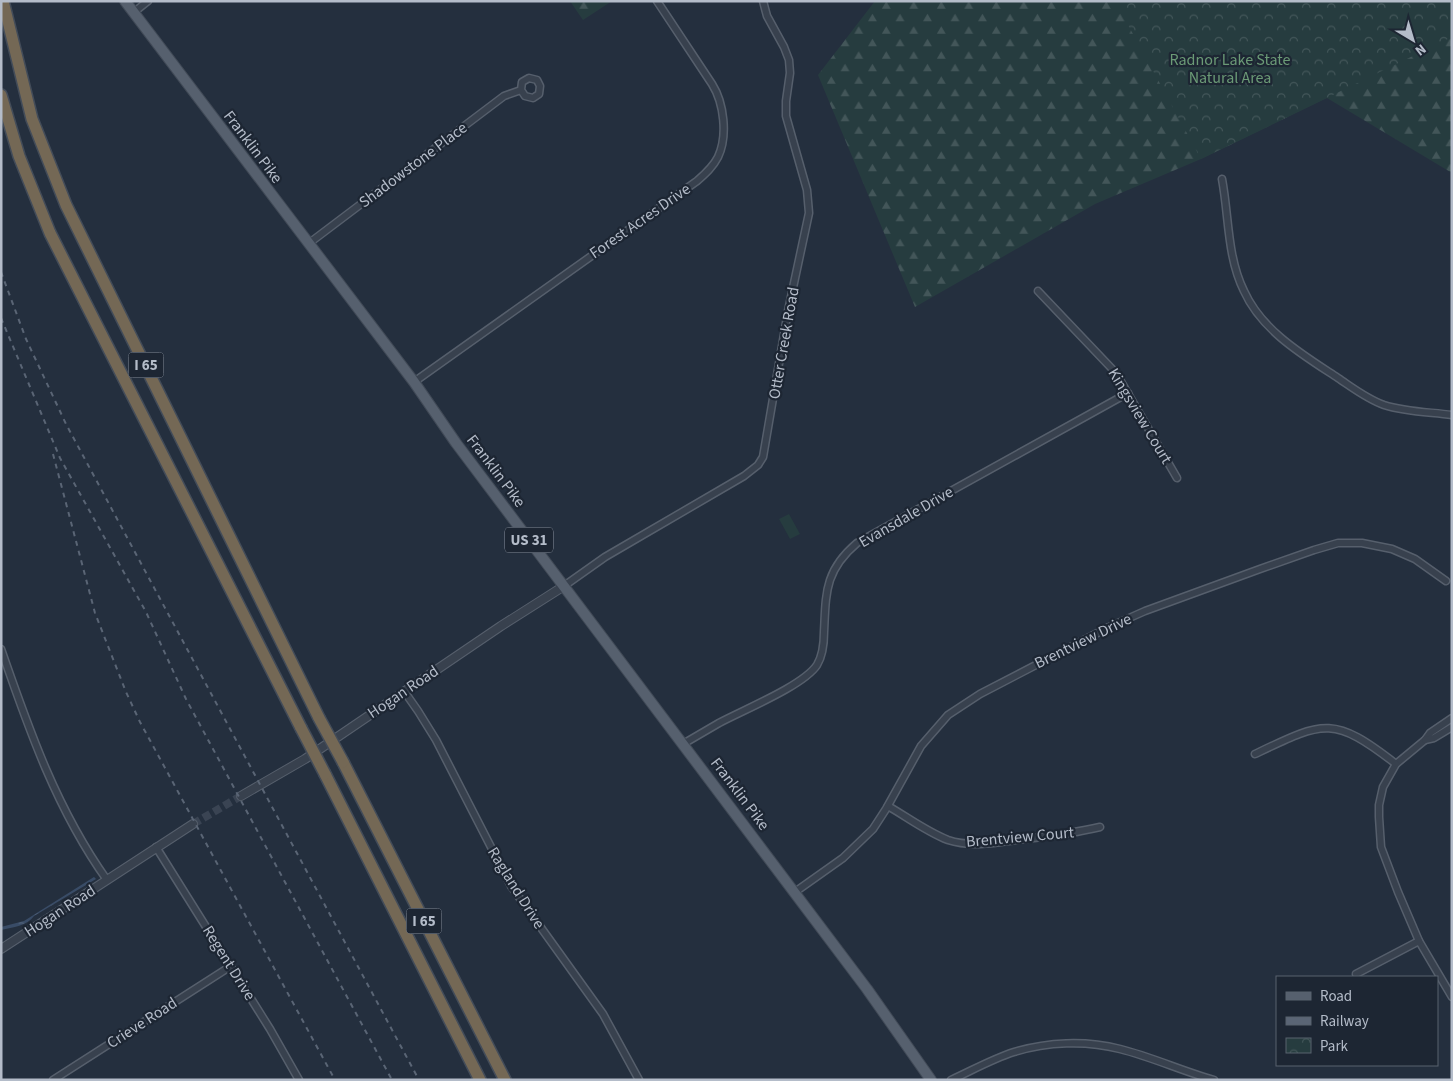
<svg xmlns="http://www.w3.org/2000/svg" width="1453" height="1081" font-family="'Source Sans 3',sans-serif">
	<style>
		.grass { fill: #263c3f }
		.forest { fill: url(#forest-firs) }
		.park { fill: url(#park-crowns) }
		.water { fill: url(#water-ripples) }
		.lines { fill: none; stroke-linecap: round; stroke-linejoin: round }
		.tertiary-tunnel { stroke: #3a4453; stroke-width: 8; stroke-dasharray: 8 4; stroke-linecap: butt }
		.minor-casing { stroke: #565f6c; stroke-width: 9 }
		.tertiary-casing { stroke: #565f6c; stroke-width: 10 }
		.primary-casing { stroke: #414a57; stroke-width: 12 }
		.motorway-casing { stroke: #434c59; stroke-width: 14 }
		.minor { stroke: #38414e; stroke-width: 6 }
		.tertiary { stroke: #38414e; stroke-width: 8 }
		.primary { stroke: #56606e; stroke-width: 10 }
		.motorway { stroke: #746855; stroke-width: 11 }
		.rail { stroke: #5a6575; stroke-width: 2; stroke-dasharray: 5 5; stroke-linecap: butt }
		.motorway-bridge-casing { stroke: #434c59; stroke-width: 14; stroke-linecap: butt }
		.motorway-bridge { stroke: #746855; stroke-width: 11 }
		.labels { text-anchor: middle; dominant-baseline: central; stroke-width: 4.5; stroke-linejoin: round; paint-order: stroke }
		.shield { fill: #1d2633; stroke: #878f9c; stroke-width: 1 }
		.shield-label { font-size: 15px; font-weight: bold; fill: #b4bcc9 }
		.park-label { font-size: 16px; fill: #6b9a76; stroke: #1d2633 }
		.street-label { font-size: 16px; fill: #b4bcc9; stroke: #1d2633 }
	</style>
	<defs>
		<pattern id="forest-firs" width="22" height="20" patternUnits="userSpaceOnUse" patternTransform="scale(1.25)"><rect width="22" height="20" fill="#263c3f"/><path d="M5 1l3.5 6h-7zM16 11l3.5 6h-7z" fill="#435659"/></pattern>
		<pattern id="park-crowns" width="20" height="18" patternUnits="userSpaceOnUse" patternTransform="scale(1.25)"><rect width="20" height="18" fill="#263c3f"/><path d="M2 6a3 3 0 1 1 6 0M12 15a3 3 0 1 1 6 0" fill="none" stroke="#435659"/></pattern>
		<pattern id="water-ripples" width="26" height="14" patternUnits="userSpaceOnUse" patternTransform="scale(1.25)"><rect width="26" height="14" fill="#394c67"/><path d="M2 4q2-2 4 0t4 0M15 11q2-2 4 0t4 0" fill="none" stroke="#53647b"/></pattern>
	</defs>
	<rect width="100%" height="100%" fill="#242f3e"/>
	<path class="grass" d="M789,514L800,534L790,539L779,519Z"/>
	<g class="forest">
		<path d="M570,1H612L583,20Z"/>
		<path d="M875,1H1452V173L1327,98L1201,159L1095,204L915,307L818,75Z"/>
	</g>
	<path class="park" d="M1115,1H1452V37L1201,159Z"/>
	<path class="water" d="M94,877L96,879L34,916C27,926 13,927 1,930V927L24,921Z"/>
	<g class="lines">
		<path class="tertiary-tunnel" d="M193,824L241,796"/>
		<g class="minor-casing">
			<g id="minor">
				<path d="M133,13L148,1"/>
				<path d="M1222,179C1229,216 1227,257 1244,291C1262,331 1303,355 1338,378C1353,388 1367,399 1384,405C1406,412 1429,412 1452,415"/>
				<path d="M308,244L504,96L521,90L525,96L533,98L539,94L540,86L537,80L529,78L522,82L521,90"/>
				<path d="M1038,291L1116,373L1177,478"/>
				<path d="M414,382L697,181C705,174 713,167 718,157C728,136 724,103 712,84L657,1"/>
				<path d="M564,586L605,557L744,476L758,465L763,457L788,311L809,213L807,190L786,116V101L790,73L789,60L784,47L767,16L763,1"/>
				<path d="M1,649C29,730 57,810 107,880"/>
				<path d="M404,691L418,711L436,740L511,886L603,1014L639,1080"/>
				<path d="M1452,718L1430,733L1425,740L1396,764L1383,787L1379,805V817L1381,847L1398,892L1419,941L1452,997"/>
				<path d="M1425,740L1434,738L1452,727"/>
				<path d="M683,744C695,737 707,730 719,723C743,710 803,686 817,665C823,655 824,644 824,632C826,594 824,571 857,543L1128,393"/>
				<path d="M1255,754C1324,721 1333,715 1396,764"/>
				<path d="M888,806C907,817 927,832 948,840C972,848 1000,842 1024,839C1050,836 1075,833 1100,827"/>
				<path d="M156,847L270,1029L299,1080"/>
				<path d="M795,892L843,858L873,829L886,809L921,746L948,715L980,694L1109,627L1145,611L1260,569L1314,550L1338,543H1362L1392,549L1415,559L1446,581"/>
				<path d="M1356,974L1419,941"/>
				<path d="M53,1080L231,966"/>
				<path d="M951,1080C971,1071 992,1059 1014,1052C1047,1042 1085,1040 1120,1049C1152,1057 1182,1071 1214,1080"/>
			</g>
		</g>
		<g class="tertiary-casing">
			<g id="tertiary">
				<path d="M241,796L305,759L501,626L564,586"/>
				<path d="M1,949L193,824"/>
			</g>
		</g>
		<g class="primary-casing">
			<path id="primary" d="M125,1L414,382L456,443L867,989L931,1080"/>
		</g>
		<g class="motorway-casing">
			<g id="motorway">
				<path d="M3,1L32,119L66,205L319,718"/>
				<path d="M1,95L19,156L50,233L301,728"/>
				<path d="M343,762L505,1080"/>
				<path d="M325,774L480,1080"/>
			</g>
		</g>
		<use href="#minor" class="minor"/>
		<use href="#tertiary" class="tertiary"/>
		<use href="#primary" class="primary"/>
		<use href="#motorway" class="motorway"/>
		<g class="rail">
			<path d="M1,272L26,339L66,424L419,1080"/>
			<path d="M1,318L60,458L146,612L186,699L392,1080"/>
			<path d="M53,454L95,613L126,692L140,722L335,1080"/>
		</g>
		<g class="motorway-bridge-casing">
			<g id="motorway-bridge">
				<path d="M319,718L343,762"/>
				<path d="M301,728L325,774"/>
			</g>
		</g>
		<use href="#motorway-bridge" class="motorway-bridge"/>
	</g>
	<g class="labels">
		<g class="shield">
			<rect x="128.5" y="352.5" width="35" height="25" rx="4"/>
			<rect x="505" y="527.5" width="48" height="25" rx="4"/>
			<rect x="406.5" y="908.5" width="35" height="25" rx="4"/>
		</g>
		<g class="shield-label">
			<text x="146" y="365">I 65</text>
			<text x="529" y="540">US 31</text>
			<text x="424" y="921">I 65</text>
		</g>
		<g class="park-label">
			<text x="1230" y="60">Radnor Lake State<tspan x="1230" dy="18">Natural Area</tspan></text>
		</g>
		<g class="street-label">
			<text transform="translate(253 147) rotate(53)">Franklin Pike</text>
			<text transform="translate(413 165) rotate(-37)">Shadowstone Place</text>
			<text transform="translate(640 221) rotate(-35)">Forest Acres Drive</text>
			<text transform="translate(784 343) rotate(-80)">Otter Creek Road</text>
			<text transform="translate(1140 416) rotate(59)">Kingsview Court</text>
			<text transform="translate(496 471) rotate(53)">Franklin Pike</text>
			<text transform="translate(906 517) rotate(-30)">Evansdale Drive</text>
			<text transform="translate(1083 641) rotate(-26)">Brentview Drive</text>
			<text transform="translate(403 692) rotate(-34)">Hogan Road</text>
			<text transform="translate(740 794) rotate(53)">Franklin Pike</text>
			<text transform="translate(1020 837) rotate(-5)">Brentview Court</text>
			<text transform="translate(516 888) rotate(58)">Ragland Drive</text>
			<text transform="translate(60 911) rotate(-33)">Hogan Road</text>
			<text transform="translate(229 963) rotate(58)">Regent Drive</text>
			<text transform="translate(142 1023) rotate(-33)">Crieve Road</text>
		</g>
	</g>
	<rect width="1453" height="1081" fill="none" stroke="#b4bcc9" stroke-width="5"/>
	<rect x="1276" y="976" width="162" height="90" fill="#1d2633" stroke="#59626f"/>
	<rect x="1286" y="992" width="25" height="8" fill="#56606e" stroke="#59626f"/>
	<text x="1320" y="1001" font-size="15" fill="#b4bcc9">Road</text>
	<rect x="1286" y="1017" width="25" height="8" fill="#5a6575" stroke="#59626f"/>
	<text x="1320" y="1026" font-size="15" fill="#b4bcc9">Railway</text>
	<rect x="1286" y="1038" width="25" height="15" fill="url(#park-crowns)" stroke="#59626f"/>
	<text x="1320" y="1051" font-size="15" fill="#b4bcc9">Park</text>
	<g transform="translate(1413 40) rotate(142)" stroke="#1d2633" stroke-width="4" paint-order="stroke">
	<path d="M0-4L9 19L0 12L-9 19Z" fill="#b4bcc9"/>
	<text y="-8" font-size="14" font-weight="bold" text-anchor="middle" fill="#b4bcc9">N</text>
	</g>
</svg>
